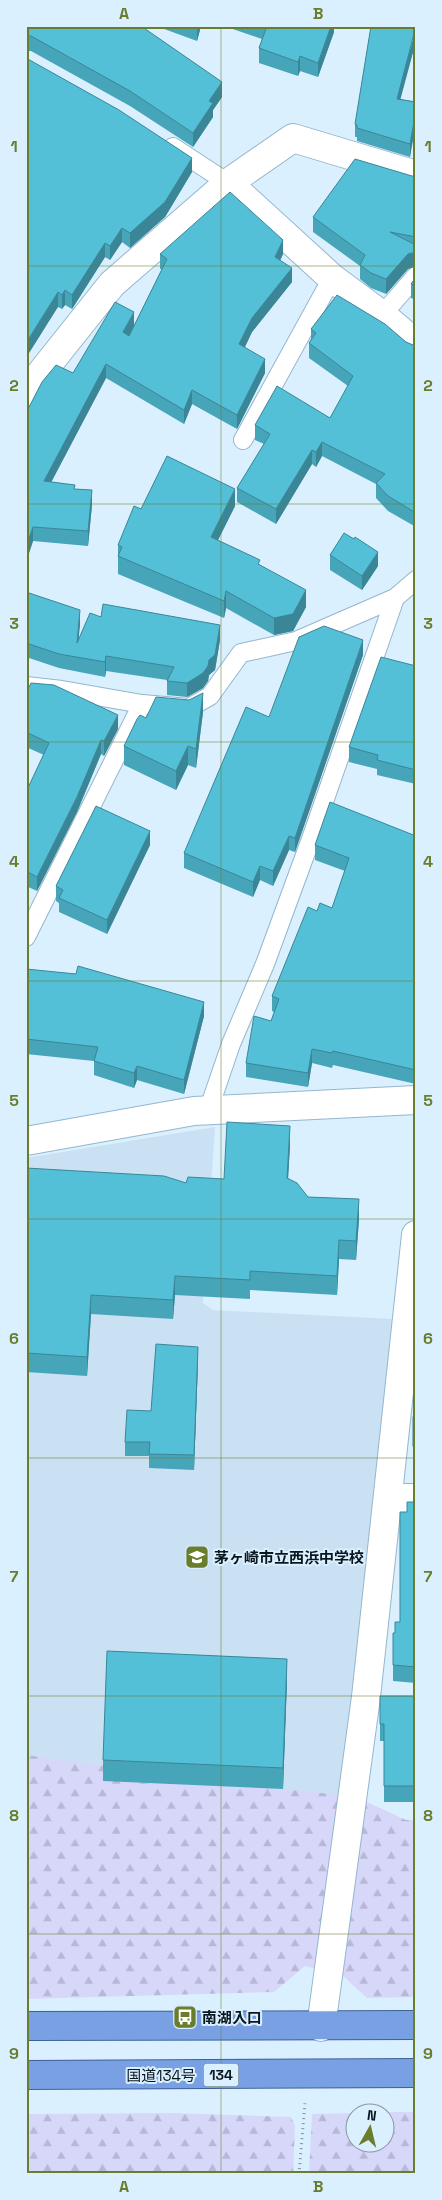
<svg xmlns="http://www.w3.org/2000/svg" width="442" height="2200" font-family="'Space Grotesk','Noto Sans JP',sans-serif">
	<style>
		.built { fill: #c9e1f2 }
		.forest { fill: url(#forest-firs) }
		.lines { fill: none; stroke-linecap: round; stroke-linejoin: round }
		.service-casing { stroke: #95b6cd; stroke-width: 20 }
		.minor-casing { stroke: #95b6cd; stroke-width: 30 }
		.trunk-casing { stroke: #3d609a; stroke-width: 30 }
		.path { stroke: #7e909b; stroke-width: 3; stroke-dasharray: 1 4; stroke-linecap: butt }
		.service { stroke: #fff; stroke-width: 18 }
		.minor { stroke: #fff; stroke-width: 28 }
		.trunk { stroke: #7aa0e4; stroke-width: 28 }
		.wall { fill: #47a5ba }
		.shaded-wall { fill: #3a8697 }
		.building { fill: #53c0d8; stroke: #3a8697 }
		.grid { fill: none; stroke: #697d2c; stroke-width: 1; stroke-opacity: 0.55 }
		.labels { text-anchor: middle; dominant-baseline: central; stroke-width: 4; stroke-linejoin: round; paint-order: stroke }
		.shield { fill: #dbf0fe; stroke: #485761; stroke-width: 1 }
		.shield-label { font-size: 14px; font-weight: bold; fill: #09161e }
		.poi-label { font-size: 15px; font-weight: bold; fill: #09161e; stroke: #dbf0fe; text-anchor: start }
		.street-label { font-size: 15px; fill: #09161e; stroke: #dbf0fe }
		.neatline { fill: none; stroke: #697d2c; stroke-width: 2 }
		.grid-label { font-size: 16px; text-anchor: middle; font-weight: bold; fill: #697d2c }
	</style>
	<defs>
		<pattern id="forest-firs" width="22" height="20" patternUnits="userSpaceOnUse" patternTransform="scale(1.25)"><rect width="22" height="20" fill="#d7d7fa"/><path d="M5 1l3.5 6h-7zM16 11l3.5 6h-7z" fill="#b7b8d6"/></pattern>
	</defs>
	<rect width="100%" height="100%" fill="#dbf0fe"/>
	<path class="built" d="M215,1127L203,1303L213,1310L393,1319L340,1812L26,1795V1158Z"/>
	<g class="forest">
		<path d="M26,1755L258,1787L354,1796L406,1820H416V1997L367,1998L342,1975L305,1966L274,1992L26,1999Z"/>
		<path d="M379,2112H416V2174H309L312,2114L354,2113V2142H384V2112Z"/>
		<path d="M174,2113L291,2117L295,2126L293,2174H26V2114Z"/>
	</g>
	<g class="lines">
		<g class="service-casing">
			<g id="service">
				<path d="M173,147L228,183"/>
				<path d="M382,315L416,276"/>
				<path d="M243,440L332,278"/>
				<path d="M26,686L62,690L142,704L189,708L210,696L241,653L296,641L395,598L416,580"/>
				<path d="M26,937L142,704"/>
				<path d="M208,1111L231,1044L265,964L312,836L395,598"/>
			</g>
		</g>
		<g class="minor-casing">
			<g id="minor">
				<path d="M228,183L332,278L382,315L416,344"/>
				<path d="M26,392L112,284L228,183L293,138L416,175"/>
				<path d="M26,1141L194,1111L416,1100"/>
				<path d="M388,1498H416"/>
				<path d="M321,2027L366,1697L416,1235"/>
			</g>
		</g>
		<g class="trunk-casing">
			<g id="trunk">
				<path d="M26,2026L416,2025"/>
				<path d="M26,2075L416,2073"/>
			</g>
		</g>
		<path class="path" d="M299,2174L305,2103"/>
		<use href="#service" class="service"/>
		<use href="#minor" class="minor"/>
		<use href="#trunk" class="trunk"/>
	</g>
	<g class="wall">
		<path d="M26,26L222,97L213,110V117L193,147L130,106L31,51H26Z"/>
		<path d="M156,26H201L197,41Z"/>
		<path d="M224,26H334V32L318,77L300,71L298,76L259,63V48L262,39Z"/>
		<path d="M416,41L400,99L416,102L410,157L357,141V137H355V124Z"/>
		<path d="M26,58L192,172L165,217L130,248L122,242L110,260L105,257L72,309L65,305L62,309L58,307Z"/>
		<path d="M412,176H416V266L408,269L386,294L371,288L360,279V266L313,232V217Z"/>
		<path d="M160,254H283L280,260L292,282L252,332L245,347L265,373L237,429L192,404L184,424L106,378L51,482L75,489L92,505L88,546L33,541L26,562V413L73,373L134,326L162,269H160Z"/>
		<path d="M416,277V300L411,298V284Z"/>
		<path d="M311,329L406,342L413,345H416V527L388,511L376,498V484L322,456L316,467L312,464L276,524L237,502V488L264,444L255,440V425L330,418L348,386L309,358V343L311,339Z"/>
		<path d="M235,506L218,540L260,565L306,607L293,631L274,635L226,608L224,618L118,574V545L141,509Z"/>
		<path d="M330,555L378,566L362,590L330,570Z"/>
		<path d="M26,592L80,624L78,639L101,617L220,640L215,670L209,675L208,681L203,688L187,697L167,695V680L106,671L105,677L59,668L26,657Z"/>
		<path d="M363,655L295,852L289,850L273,886L260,880L253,897L184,868V853L269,717Z"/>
		<path d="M416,666V784L377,775V769L349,762V747Z"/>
		<path d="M26,693L118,729L104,756L101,754L77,812L37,891L26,886V792L44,755L26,747Z"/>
		<path d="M203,712L196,768L188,765L176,790L124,765V746L146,718Z"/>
		<path d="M416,836V1084L333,1065L332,1068L312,1063L308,1087L246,1077V1063L271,1021L274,1012L272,1011V996L317,911L332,908L345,871L315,860V845Z"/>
		<path d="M150,845L107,934L59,912V903L56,901V886Z"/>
		<path d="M26,969L204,1016L184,1094L137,1080L134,1088L94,1075V1061L26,1054Z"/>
		<path d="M290,1145L288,1178L308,1197L359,1219L356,1260L339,1259L337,1295L250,1290V1299L175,1295L173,1319L91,1314L87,1376L26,1372V1168L186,1183L224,1179Z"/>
		<path d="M198,1361L194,1470L149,1468V1456H125V1442L151,1411Z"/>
		<rect x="413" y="1417" width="3" height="45"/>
		<path d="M416,1498V1683L393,1681V1649L395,1633L400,1622L407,1512Z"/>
		<path d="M287,1680L283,1789L103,1781V1760Z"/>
		<path d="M380,1696H416V1802H384V1741H380Z"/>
	</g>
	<g class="shaded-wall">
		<path d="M197,26H201L197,41Z"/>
		<path d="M331,26H334V32L318,77V63Z"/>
		<path d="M416,28V41L397,112V99Z"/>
		<path d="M300,56V71L298,76V62Z"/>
		<path d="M222,82V97L213,110V117L193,147V133L209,101Z"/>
		<path d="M416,111V124L410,157V144Z"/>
		<path d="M192,158V172L165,217L130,248V233Z"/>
		<path d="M122,228V242L110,260V246Z"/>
		<path d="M283,240V254L275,272V257Z"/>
		<path d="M105,243V257L72,309V295Z"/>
		<path d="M416,252V266L408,269L386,294V279L408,254Z"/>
		<path d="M292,268V282L252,332L239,359V344L252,318Z"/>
		<path d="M65,290V305L62,309V295Z"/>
		<path d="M58,292V307L26,358V343Z"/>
		<path d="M134,312V327L123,347V332Z"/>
		<path d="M265,359V373L237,429V415Z"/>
		<path d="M106,364V378L44,496V481Z"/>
		<path d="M192,390V404L184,424V410Z"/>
		<path d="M322,442V456L316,467V452Z"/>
		<path d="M312,450V464L276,524V509Z"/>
		<path d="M235,489V506L211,554V537Z"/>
		<path d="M92,490V505L88,546V531Z"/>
		<path d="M33,527V541L26,562V547Z"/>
		<path d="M378,552V566L362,590V576Z"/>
		<path d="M306,590V607L293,631L274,635V618Z"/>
		<path d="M226,591V608L224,618V601Z"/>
		<path d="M80,610V624L77,658V643Z"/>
		<path d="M220,625V640L215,670L209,675L208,681L203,688L187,697V683L209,660Z"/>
		<path d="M363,640V655L295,852V838Z"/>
		<path d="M106,656V671L105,677V662Z"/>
		<path d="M203,693V712L196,768V749Z"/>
		<path d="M118,715V729L104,756V741Z"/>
		<path d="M101,740V754L77,812L37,891V877Z"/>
		<path d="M188,746V765L176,790V771Z"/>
		<path d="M150,831V845L107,934V920Z"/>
		<path d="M289,836V850L273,886V871Z"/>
		<path d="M260,866V880L253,897V882Z"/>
		<path d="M204,1002V1016L184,1094V1080Z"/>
		<path d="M312,1049V1063L308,1087V1073Z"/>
		<path d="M137,1066V1080L134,1088V1073Z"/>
		<path d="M290,1126V1145L287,1197V1178Z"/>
		<path d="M359,1199V1219L356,1260V1241Z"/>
		<path d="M339,1240V1259L337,1295V1276Z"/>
		<path d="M175,1276V1295L173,1319V1300Z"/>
		<path d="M91,1295V1314L87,1376V1357Z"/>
		<path d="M198,1347V1361L194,1470V1455Z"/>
		<path d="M287,1659V1680L283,1789V1768Z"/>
	</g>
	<g class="building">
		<path d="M26,26H141L222,82L209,101L213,103L193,133L130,91L31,36H26Z"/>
		<path d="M267,26H331L318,63L300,56L298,62L259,48Z"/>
		<path d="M371,26H416L397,99L416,102V111L410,144L357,128V125L355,124Z"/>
		<path d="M26,58L119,110L192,158L165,202L130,233L122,228L110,246L105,243L72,295L65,290L62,295L58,292L26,343Z"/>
		<path d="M355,159L412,176H416V237L390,232L416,245V252L408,254L386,279L371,273L360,265L365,255L313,217Z"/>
		<path d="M230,192L283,240L275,257L292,268L252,318L239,344L265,359L237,415L192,390L184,410L106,364L44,481L75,485L74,489L92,490L88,531L33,527L26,547V413L42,382L56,365L73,373L115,302L134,312L123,332L129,336L167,259L160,254Z"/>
		<path d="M416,277V286L411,284Z"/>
		<path d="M337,295L385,324L406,342L413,345H416V513L388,496L376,483L385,474L322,442L316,452L312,450L276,509L237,488L270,434L255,425L277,386L330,418L353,376L309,343L316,333L311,329Z"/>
		<path d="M167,456L235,489L211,537L260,560L258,564L306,590L293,614L274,618L226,591L224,601L118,556L122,547L118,545L134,506L141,509Z"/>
		<path d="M344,533L354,539L355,537L378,552L362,576L330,555Z"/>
		<path d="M26,592L80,610L77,643L90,613L101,617L103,604L220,625L215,655L209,660L208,666L203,673L187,683L167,681L174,667L106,656L105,662L59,654L26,643Z"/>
		<path d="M324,626L363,640L295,838L289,836L273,871L260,866L253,882L184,853L246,707L269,717L299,637Z"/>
		<path d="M381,657L416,666V770L377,760L378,755L349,747Z"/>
		<path d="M31,683L54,685L118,715L104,741L101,740L77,797L37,877L26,871V792L49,743L26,732V693Z"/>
		<path d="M203,693L196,749L188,746L176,771L124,746L137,719L140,715L146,718L156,697L189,700Z"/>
		<path d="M330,802L416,836V1070L333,1051L332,1053L312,1049L308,1073L246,1063L254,1016L271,1021L279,999L272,996L308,907L317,911L320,903L332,908L349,858L315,845Z"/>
		<path d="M96,806L150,831L107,920L59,898L63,890L56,886Z"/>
		<path d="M78,966L204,1002L184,1080L137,1066L134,1073L94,1061L98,1047L26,1039V969L76,974Z"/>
		<path d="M227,1122L290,1126L287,1178L297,1183L308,1197L359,1199L356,1241L339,1240L337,1276L250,1271V1280L175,1276L173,1300L91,1295L87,1357L26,1353V1168L164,1176L186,1183L188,1177L224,1179Z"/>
		<path d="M156,1344L198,1347L194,1455L149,1454L150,1442H125L127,1410L151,1411Z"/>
		<rect x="413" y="1417" width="3" height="29"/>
		<path d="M414,1498H416V1667L393,1665V1633H395V1622H400V1512H407V1502H414Z"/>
		<path d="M107,1651L287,1659L283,1768L103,1760Z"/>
		<path d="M380,1696H416V1786H384V1724H380Z"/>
	</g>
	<path class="grid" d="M221,26V2174M26,266H416M26,504H416M26,742H416M26,981H416M26,1219H416M26,1458H416M26,1696H416M26,1934H416"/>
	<defs>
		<g id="school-square" transform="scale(1.25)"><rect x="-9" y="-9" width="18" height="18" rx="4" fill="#697d2c" stroke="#dbf0fe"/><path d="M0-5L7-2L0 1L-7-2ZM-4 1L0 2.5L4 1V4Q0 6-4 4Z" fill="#fff"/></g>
		<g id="bus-square" transform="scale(1.25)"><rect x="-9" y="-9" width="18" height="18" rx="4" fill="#697d2c" stroke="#dbf0fe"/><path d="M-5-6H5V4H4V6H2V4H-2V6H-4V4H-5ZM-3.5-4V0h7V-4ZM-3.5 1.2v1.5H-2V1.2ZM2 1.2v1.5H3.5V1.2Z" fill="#fff"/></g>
	</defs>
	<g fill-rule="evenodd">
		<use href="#school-square" x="197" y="1557"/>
		<use href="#bus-square" x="185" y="2017"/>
	</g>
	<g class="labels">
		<rect class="shield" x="203.5" y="2063.5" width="35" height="23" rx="4"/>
		<g class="shield-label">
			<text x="221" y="2075">134</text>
		</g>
		<g class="poi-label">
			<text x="214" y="1557">茅ヶ崎市立西浜中学校</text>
			<text x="202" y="2017">南湖入口</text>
		</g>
		<g class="street-label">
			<text x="161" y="2075">国道134号</text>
		</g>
	</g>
	<rect width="442" height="2200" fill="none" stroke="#dbf0fe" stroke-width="55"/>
	<g transform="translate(370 2128) rotate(8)"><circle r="24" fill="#dbf0fe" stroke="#8799a4"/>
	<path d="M0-4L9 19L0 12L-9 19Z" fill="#697d2c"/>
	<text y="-8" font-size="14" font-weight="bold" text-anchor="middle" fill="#09161e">N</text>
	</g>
	<rect x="28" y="28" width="386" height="2144" class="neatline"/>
	<g class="grid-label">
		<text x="124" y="19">A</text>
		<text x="318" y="19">B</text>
		<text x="14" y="152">1</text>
		<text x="428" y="152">1</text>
		<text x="14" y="391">2</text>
		<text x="428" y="391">2</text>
		<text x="14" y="629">3</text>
		<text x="428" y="629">3</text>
		<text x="14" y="867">4</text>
		<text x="428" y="867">4</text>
		<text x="14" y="1106">5</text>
		<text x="428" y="1106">5</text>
		<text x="14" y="1344">6</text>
		<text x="428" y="1344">6</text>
		<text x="14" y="1582">7</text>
		<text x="428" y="1582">7</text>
		<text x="14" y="1821">8</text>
		<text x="428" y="1821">8</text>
		<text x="14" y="2059">9</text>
		<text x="428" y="2059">9</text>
		<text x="124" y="2192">A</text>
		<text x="318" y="2192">B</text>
	</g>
</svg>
